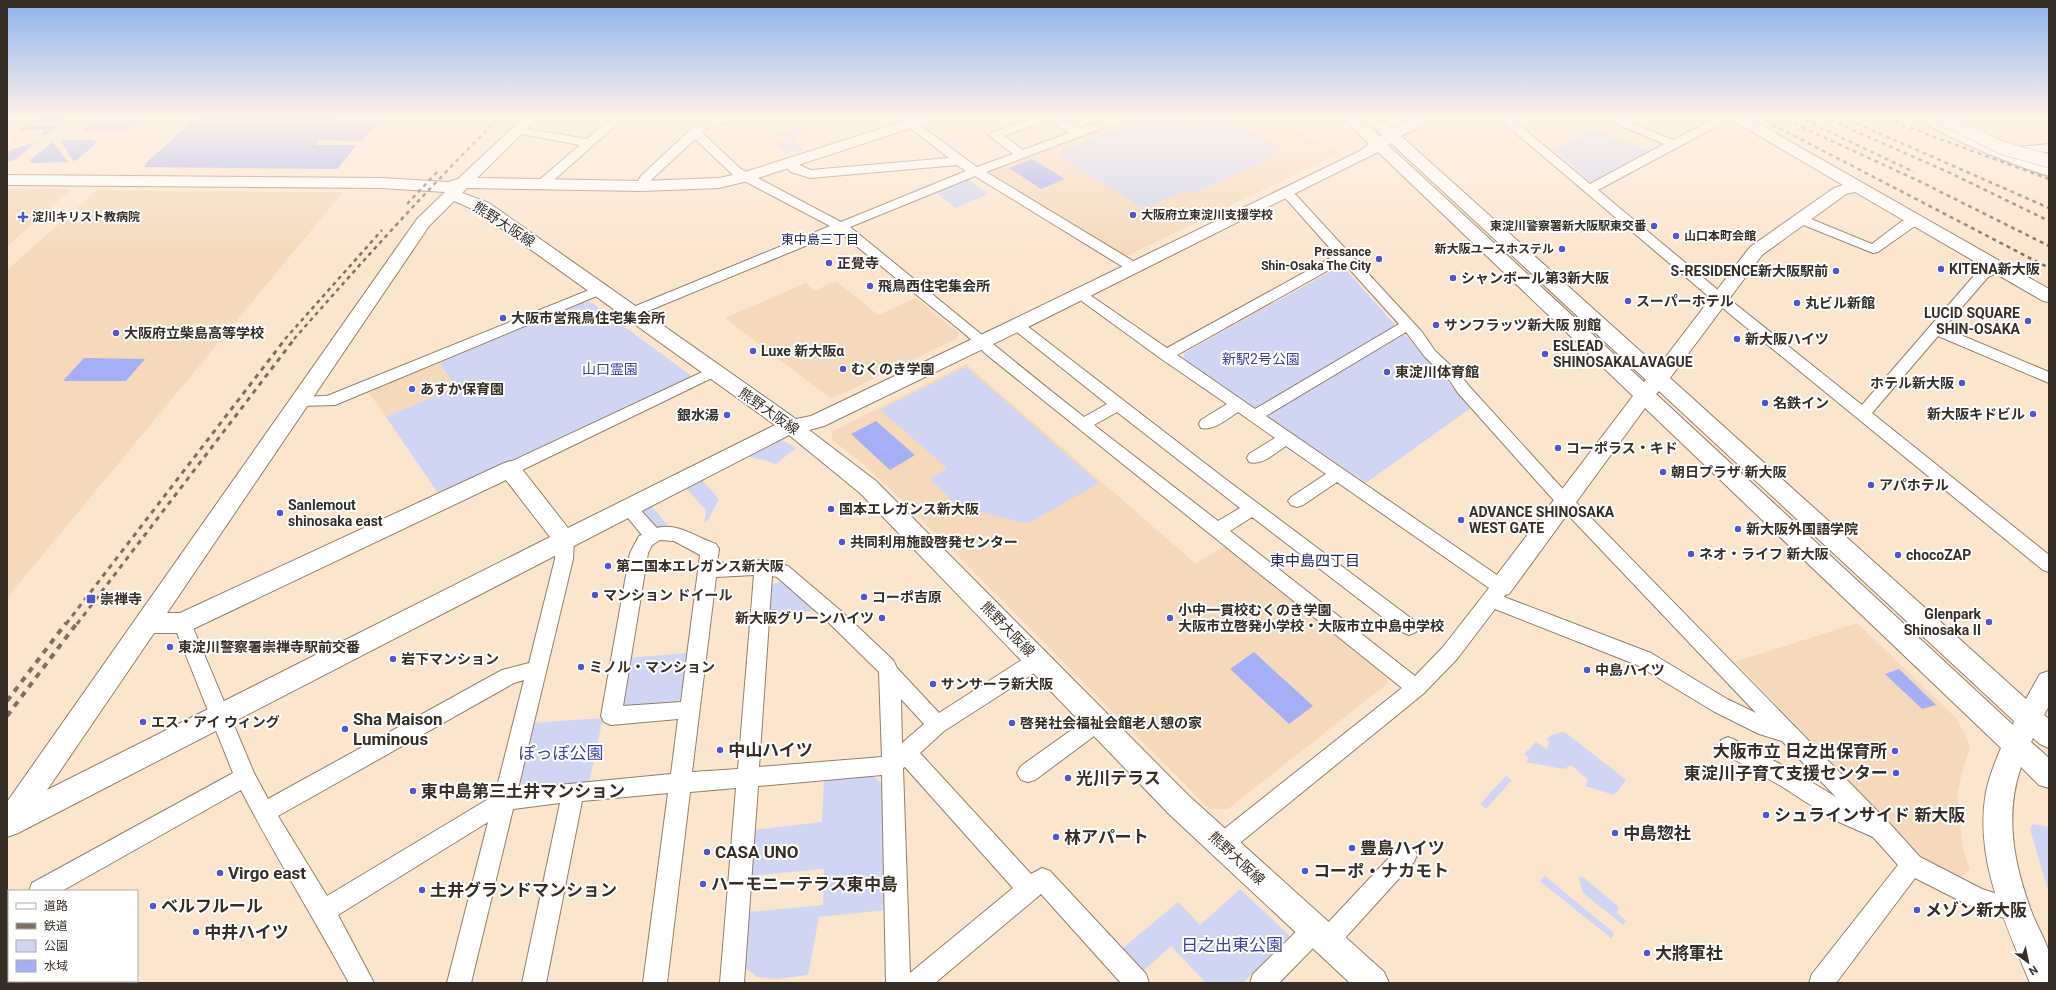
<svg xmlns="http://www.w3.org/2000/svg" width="2056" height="990" font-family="Roboto,'Noto Sans JP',sans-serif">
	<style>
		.built { fill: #f5d9ba }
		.green { fill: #cfd5f3 }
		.water { fill: #a4aff5 }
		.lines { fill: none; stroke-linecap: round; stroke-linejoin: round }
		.street-casing { stroke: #937f68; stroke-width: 2 }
		.secondary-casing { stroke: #937f68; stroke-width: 2 }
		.street { fill: #fff; fill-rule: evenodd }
		.secondary { fill: #fff; fill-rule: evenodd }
		.rail-far2 { stroke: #7d6f61; stroke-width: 2.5; stroke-dasharray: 4 4; stroke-linecap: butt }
		.rail-far1 { stroke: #7d6f61; stroke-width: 3; stroke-dasharray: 5 5; stroke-linecap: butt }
		.rail { stroke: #7d6f61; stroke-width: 4; stroke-dasharray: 6 6; stroke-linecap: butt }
		.street-bridge-casing { stroke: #937f68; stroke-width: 14; stroke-linecap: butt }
		.street-bridge { stroke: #fff; stroke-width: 13 }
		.poi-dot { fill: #5256cd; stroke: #fff; stroke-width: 1.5 }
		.labels { text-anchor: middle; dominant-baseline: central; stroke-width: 4; stroke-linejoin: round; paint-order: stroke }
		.far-poi-label { font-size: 12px; font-weight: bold; fill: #362d24; stroke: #fff; text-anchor: start }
		.far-neighbourhood-label { font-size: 13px; fill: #24265f; stroke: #fff }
		.street-label { font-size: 14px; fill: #362d24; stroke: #fff }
		.poi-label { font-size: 14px; font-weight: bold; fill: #362d24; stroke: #fff; text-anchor: start }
		.park-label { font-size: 14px; fill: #3d3fa3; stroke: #fff }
		.neighbourhood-label { font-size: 15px; fill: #24265f; stroke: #fff }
		.near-poi-label { font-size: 17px; font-weight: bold; fill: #362d24; stroke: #fff; text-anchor: start }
		.near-park-label { font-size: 17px; fill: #3d3fa3; stroke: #fff }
	</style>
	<rect width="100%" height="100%" fill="#fce5cd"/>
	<g class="built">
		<path d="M1131,117H1264L1341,152L1129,255H1120L989,175L990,170Z"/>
		<path d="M7,189H72L7,246Z"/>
		<path d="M97,190L343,192L7,598V270Z"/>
		<path d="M836,281L878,315L916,298L959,333L956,339L831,399L725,318L806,283L814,291Z"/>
		<path d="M445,359L440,366L456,387L386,417L367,390Z"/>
		<path d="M966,364L1196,564L1227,544L1387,672L1388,683L1228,809H1209L906,504L862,463L831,439L833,431Z"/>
		<path d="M1857,623L1956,718L1967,738L1970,747L1962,772L1957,795L1963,849L1970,870L1963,876L1948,873L1929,863L1735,662Z"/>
	</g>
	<g class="green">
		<path d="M1150,117H1176L1197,128L1224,117L1281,147L1269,153L1275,156L1192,194L1185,190L1148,207L1145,206L1141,207L1060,157L1062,150Z"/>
		<path d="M804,125L810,131L790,138L803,150L787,153L779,149L776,143L785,140L778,134Z"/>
		<path d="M1594,129L1651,152L1596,182L1589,181L1554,150Z"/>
		<path d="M968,179L988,194L956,208L935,192Z"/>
		<path d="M1337,268L1346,270L1396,326L1257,410L1184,359V353Z"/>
		<path d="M591,302L690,375L689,379L440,496L386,417L456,387L440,365L445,359L581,303Z"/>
		<path d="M1400,334L1406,335L1471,408L1366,483L1269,417L1270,412Z"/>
		<path d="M966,367L1099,483L1027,524L978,511L968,516L930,479L947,468L880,410Z"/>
		<path d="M780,439L796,448L776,464C766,460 757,459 746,456Z"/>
		<path d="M700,478L719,499L708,520L704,523L706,510L684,486Z"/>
		<path d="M650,504L668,526L662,529L655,527L643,512L645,507Z"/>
		<path d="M784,579L819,610L789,613L780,623L769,624L772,585Z"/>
		<path d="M687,653L680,700L674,704L624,708L618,704L626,658Z"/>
		<path d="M603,718L589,783L528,789L519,780L532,723Z"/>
		<path d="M1563,732L1566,733L1625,779V782L1614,795L1585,786L1588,780L1571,765L1564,769L1526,762L1529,758L1524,754L1536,742L1546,749L1550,742L1546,740L1551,735Z"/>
		<path d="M873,776L882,784L886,910L819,917L808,975L776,979L758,977L745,968L748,912L823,905L824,869L750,876L754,830L822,822L824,780Z"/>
		<path d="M1506,776L1512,780L1486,809L1480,804Z"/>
		<path d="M2033,824L2049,827V894L2030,829Z"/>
		<path d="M1545,876L1613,932L1614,934L1611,938L1541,882L1540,881Z"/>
		<path d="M1580,877H1583L1619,907L1617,913L1626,921L1623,925L1583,893L1579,879Z"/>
		<path d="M1240,889L1290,936L1243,983H1206L1171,946L1139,975L1117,953L1178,902L1200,925Z"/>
	</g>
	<g class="water">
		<path d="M36,117H70L61,123H28Z"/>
		<path d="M197,117H339L335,122H378L362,141L319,140L315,145H357L337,169L145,167V164Z"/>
		<path d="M142,119L137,124H91L96,120Z"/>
		<path d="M25,125H59L47,135H40L44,130L19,131Z"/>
		<path d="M134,125L128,131H81L87,126Z"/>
		<path d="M60,140H94L96,143L77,160L73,161Z"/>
		<path d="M36,142L16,159L7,162V151Z"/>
		<path d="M53,142L68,162L32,163L30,160Z"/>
		<path d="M1032,159L1065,179L1041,189L1009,168Z"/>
		<path d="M84,358L145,359L126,381H63Z"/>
		<path d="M876,421L915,455L890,470L851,434Z"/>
		<path d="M1254,652L1313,706L1289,724L1230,669Z"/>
		<path d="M1899,669L1936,705L1922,709L1885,674Z"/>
	</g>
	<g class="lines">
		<g class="street-casing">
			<g id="street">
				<path d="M612,117H625L546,187H538L536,184L538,181L580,145L516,133L510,130L516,127L587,139Z"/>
				<path d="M723,117H741L739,119L705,129L702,133L741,169L841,222L966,171L957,165L810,178L791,172L783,164L785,161C793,159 802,167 811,170L949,158L896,117H909L977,167L1013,154L991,137L989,135L991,133L1036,117H1059L1079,129L1112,117H1128L1126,119L986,172L1138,264L1140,267L1138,270H1128L975,176L850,227C928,290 1005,355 1084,417L1107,404L1012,328L1010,325L1012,322H1022L1224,478L1416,622L1418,627L1416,632L1409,635L1402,632L1252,517L1230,531L1415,676L1443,647L1489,588L1337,482L1303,505L1297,507L1291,505L1288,501L1291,497L1326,474L1286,446C1275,453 1262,466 1249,462L1247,458L1249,454L1275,438L1238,412C1227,419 1214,431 1201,428L1199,424L1201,420L1227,404L1160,358L1072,294L1074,291H1084L1167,348L1336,255L1288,201L1277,193L1283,189L1296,195L1422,332L1435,351L1461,375L1468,385L1561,487L1891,825L1920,857L1982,889L2025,903L2029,911L2025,919L2017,922L1978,910L1915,878L1836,983H1809L1812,974L1898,865L1873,837L1832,819L1781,786L1721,752L1718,746L1721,740L1728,737L1735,740L1795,772L1836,797L1782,741L1759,734L1713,711L1637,665L1495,609L1457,659L1423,694L1230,851L1222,854L1214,851L1211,844L1214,837L1402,688L987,355L965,334L839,232L636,316H626L624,313L626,310L830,226L733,175L695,139L650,181L645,189H637L635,186L641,176L690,130L697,125ZM1048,120L1069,133L1023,150L1004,136ZM1343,262L1399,324L1255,409L1177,355ZM1406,332L1425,357L1450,381L1458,393L1549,495L1756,713L1727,699L1651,653L1504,597L1510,587L1507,582L1266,416ZM1117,412L1240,508L1218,521L1094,425Z"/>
				<path d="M1497,117H1510L1590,184L1664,144L1617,124L1615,122C1620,115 1629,117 1637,117L1630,122L1673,140L1712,120L1713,117H1728L1721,124L1598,190L1724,295L1862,405L1978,271L1992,265H2002L2004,268L2002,271L1988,277L1944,328L2049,372V383L1938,336L1872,413L2049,555V572L2043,570L1714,301Z"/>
				<path d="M1918,117H1932L1955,130L2000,149L2049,144V152L2015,155L2049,168V176C2028,171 1928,131 1918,117Z"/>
				<path d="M1801,215L1872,244L1902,221L1916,217L1922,221L1878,252L1873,253L1796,222L1795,219L1796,216Z"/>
				<path d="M599,286L604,287L606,290L604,293L335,405L300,406L294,405L292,401L294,397L327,396Z"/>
				<path d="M713,367L718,369L721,372L718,375L516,473L510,475L504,473L502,469L504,465Z"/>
				<path d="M628,501L634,503L657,528C678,522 697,538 716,544L719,549L717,563L764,560L788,566L841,611L893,660L897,668L939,713L1031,654L1038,652L1045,654L1048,660L1045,666L944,731L920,753L1031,874L1042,868L1050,871L1146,974L1149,983H1121L1041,894L935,983H886L882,775L758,786L744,983H720L736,788L690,792L667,983H643L668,793L582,801L546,983H522L560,803L513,809L471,983H447L488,822L338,915L374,983H349C314,918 275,856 241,790L62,891H29L32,883L233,773L173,623L175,618L182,615L189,618L191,623L254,773L268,799L502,670L529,663L555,559L556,540L559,535L565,533L571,535L574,540L573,559L518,789L671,774L678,719L611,725L604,722L601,716L630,553L639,536L642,535L619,507L622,503ZM660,540L674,541L700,555L681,702L623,706L648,553L652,545ZM754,575L738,769L692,772L716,577ZM772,576L777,577L827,621L879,672L882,757L759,767ZM524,680L495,795L327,896L278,816L514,683ZM901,699L924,724L902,743ZM905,767L1013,888L910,973L903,768Z"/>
				<path d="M1098,713L1105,716L1108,722L1105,728L1035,780L1028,782L1021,780L1017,773L1021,766L1091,716Z"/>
				<path d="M1406,845L1414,848L1417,855L1414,862L1335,949L1327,953L1319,949L1317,944L1279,983H1250L1253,974L1307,921L1315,917L1323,921L1325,926L1398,848Z"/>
				<path d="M9,897V919L7,920V898Z"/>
			</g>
		</g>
		<g class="secondary-casing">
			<path id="secondary" d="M524,117H539L477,178L641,181L719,178L742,173L917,117H938L936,120L752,180L719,188L641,191L467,188L462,193L489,203L796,419L811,416L1010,321L1360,151L1369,144L1343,117H1358L1380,137L1382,135L1373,126L1376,123H1386L1393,129L1418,117H1436L1434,120L1401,136L1658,367L1750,247L1834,188L1843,185L1732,120L1730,117H1747L2049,289V302L2043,301L1855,192L1846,194L1762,255L1670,378L2026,699L2040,674L2049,671V706L2044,715L2049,719V748L2040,744L2033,738L2031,742L2049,758V788L2039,785L2021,767C2004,816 2014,865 2032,913C2037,926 2045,939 2049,952C2051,961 2049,974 2049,983H2030C2005,922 1974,859 1986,792C1989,777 1995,762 2001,748L1645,408L1509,594L1501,596L1493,594L1489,587L1493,580L1633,396L1378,152L1024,329L824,426L809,430L876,481L1189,796L1384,972L1389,983H1350L1169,814L860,493L789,435L18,833L7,837V802L417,219L445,192L381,188L7,185V175L381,178L448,182L458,179ZM1391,143L1646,380L1644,382L1388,145ZM454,201L477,211L775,425L568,528L518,464L510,461L502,464L180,613H167L429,226ZM1659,391L2014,721L2013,725L1656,394ZM506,480L550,537L47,790L154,633H182L191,630Z"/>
		</g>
		<use href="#street" class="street"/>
		<use href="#secondary" class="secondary"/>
		<g class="rail-far2">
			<path d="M1758,117L2049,268"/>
			<path d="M1780,117L1921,182L2049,246"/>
			<path d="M1798,117L1914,172"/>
			<path d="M1823,117L1948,172L2049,221"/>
			<path d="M1842,117L2049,208"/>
			<path d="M1880,117L2049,179"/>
			<path d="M407,204L437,172"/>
			<path d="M285,339L382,230"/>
			<path d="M294,339C361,263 428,188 500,117"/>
		</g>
		<g class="rail-far1">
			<path d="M66,624L286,338"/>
			<path d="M77,624L295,338"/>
		</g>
		<g class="rail">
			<path d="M7,701L66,623"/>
			<path d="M7,716L77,623"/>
		</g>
		<g class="street-bridge-casing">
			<path id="street-bridge" d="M1940,117L2002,148L2049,161"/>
		</g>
		<use href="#street-bridge" class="street-bridge"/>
	</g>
	<linearGradient id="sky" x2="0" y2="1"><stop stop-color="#8db2ed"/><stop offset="0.46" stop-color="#fef3e8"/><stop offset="1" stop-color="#fef3e8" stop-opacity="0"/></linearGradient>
	<rect width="2056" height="255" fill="url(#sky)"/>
	<g class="poi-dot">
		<circle cx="1133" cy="215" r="4"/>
		<path d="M21 211h4v4h4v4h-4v4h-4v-4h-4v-4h4z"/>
		<circle cx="1654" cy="226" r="4"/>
		<circle cx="1676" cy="236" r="4"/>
		<circle cx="1562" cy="249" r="4"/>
		<circle cx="1379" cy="259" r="4"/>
		<circle cx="829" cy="263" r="4"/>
		<circle cx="1941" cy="269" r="4"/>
		<circle cx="1836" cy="271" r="4"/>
		<circle cx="1453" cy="278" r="4"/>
		<circle cx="870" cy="286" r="4"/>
		<circle cx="1628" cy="301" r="4"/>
		<circle cx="1797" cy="303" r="4"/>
		<circle cx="503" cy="318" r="4"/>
		<circle cx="2028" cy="321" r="4"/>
		<circle cx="1436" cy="325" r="4"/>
		<circle cx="116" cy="333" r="4"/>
		<circle cx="1737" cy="339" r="4"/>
		<circle cx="753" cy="351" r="4"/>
		<circle cx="1545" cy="354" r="4"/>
		<circle cx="843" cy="369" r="4"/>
		<circle cx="1387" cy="372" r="4"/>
		<circle cx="1962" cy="383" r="4"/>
		<circle cx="412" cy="389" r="4"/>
		<circle cx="1765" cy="403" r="4"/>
		<circle cx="2033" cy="414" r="4"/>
		<circle cx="727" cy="415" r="4"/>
		<circle cx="1558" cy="448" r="4"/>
		<circle cx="1663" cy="472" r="4"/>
		<circle cx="1871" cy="485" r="4"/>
		<circle cx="831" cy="509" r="4"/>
		<circle cx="280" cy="513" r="4"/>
		<circle cx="1461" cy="520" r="4"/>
		<circle cx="1738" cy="529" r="4"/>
		<circle cx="842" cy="542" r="4"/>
		<circle cx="1691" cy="554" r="4"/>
		<circle cx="1898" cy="555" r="4"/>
		<circle cx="608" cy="566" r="4"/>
		<circle cx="595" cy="595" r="4"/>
		<circle cx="864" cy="597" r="4"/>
		<rect x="86" y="594" width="10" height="10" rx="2"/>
		<circle cx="882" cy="618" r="4"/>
		<circle cx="1170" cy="618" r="4"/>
		<circle cx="1989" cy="622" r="4"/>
		<circle cx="170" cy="647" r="4"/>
		<circle cx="393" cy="659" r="4"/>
		<circle cx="581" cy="667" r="4"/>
		<circle cx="1587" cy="670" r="4"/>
		<circle cx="933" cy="684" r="4"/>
		<circle cx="143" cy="722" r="4"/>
		<circle cx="1012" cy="723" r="4"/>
		<circle cx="345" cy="729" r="4"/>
		<circle cx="720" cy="750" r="4"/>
		<circle cx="1895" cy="751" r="4"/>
		<circle cx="1896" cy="773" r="4"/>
		<circle cx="1068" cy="778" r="4"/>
		<circle cx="413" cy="791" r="4"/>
		<circle cx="1766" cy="815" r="4"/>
		<circle cx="1615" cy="833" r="4"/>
		<circle cx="1056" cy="837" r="4"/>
		<circle cx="1352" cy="848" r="4"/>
		<circle cx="707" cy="852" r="4"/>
		<circle cx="1305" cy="871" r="4"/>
		<circle cx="220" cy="873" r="4"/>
		<circle cx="703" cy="884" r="4"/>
		<circle cx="422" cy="890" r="4"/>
		<circle cx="153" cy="906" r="4"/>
		<circle cx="1917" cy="910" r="4"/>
		<circle cx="196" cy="932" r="4"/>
		<circle cx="1647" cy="953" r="4"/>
	</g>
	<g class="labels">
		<g class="far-poi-label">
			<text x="1141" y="215">大阪府立東淀川支援学校</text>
			<text x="32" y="217">淀川キリスト教病院</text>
			<text x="1646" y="226" text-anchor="end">東淀川警察署新大阪駅東交番</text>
			<text x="1684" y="236">山口本町会館</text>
			<text x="1554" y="249" text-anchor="end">新大阪ユースホステル</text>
			<text x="1371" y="252" text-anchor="end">Pressance<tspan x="1371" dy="14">Shin-Osaka The City</tspan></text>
		</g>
		<g class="far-neighbourhood-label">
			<text x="820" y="239">東中島三丁目</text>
		</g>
		<g class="street-label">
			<text transform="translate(504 224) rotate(33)">熊野大阪線</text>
			<text transform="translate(769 411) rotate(35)">熊野大阪線</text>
			<text transform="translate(1008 629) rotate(46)">熊野大阪線</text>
			<text transform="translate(1237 858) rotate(43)">熊野大阪線</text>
		</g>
		<g class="poi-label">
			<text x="837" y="263">正覺寺</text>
			<text x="1949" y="269">KITENA新大阪</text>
			<text x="1828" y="271" text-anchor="end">S-RESIDENCE新大阪駅前</text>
			<text x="1461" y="278">シャンボール第3新大阪</text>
			<text x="878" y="286">飛鳥西住宅集会所</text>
			<text x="1636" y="301">スーパーホテル</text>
			<text x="1805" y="303">丸ビル新館</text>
			<text x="2020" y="313" text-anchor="end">LUCID SQUARE<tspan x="2020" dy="16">SHIN-OSAKA</tspan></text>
			<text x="511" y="318">大阪市営飛鳥住宅集会所</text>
			<text x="1444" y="325">サンフラッツ新大阪 別館</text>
			<text x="124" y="333">大阪府立柴島高等学校</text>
			<text x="1745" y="339">新大阪ハイツ</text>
			<text x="1553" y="346">ESLEAD<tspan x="1553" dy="16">SHINOSAKALAVAGUE</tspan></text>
			<text x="761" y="351">Luxe 新大阪α</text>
			<text x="851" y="369">むくのき学園</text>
			<text x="1395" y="372">東淀川体育館</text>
			<text x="1954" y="383" text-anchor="end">ホテル新大阪</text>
			<text x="420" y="389">あすか保育園</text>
			<text x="1773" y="403">名鉄イン</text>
			<text x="2025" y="414" text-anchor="end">新大阪キドビル</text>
			<text x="719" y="415" text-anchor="end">銀水湯</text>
			<text x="1566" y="448">コーポラス・キド</text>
			<text x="1671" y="472">朝日プラザ 新大阪</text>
			<text x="1879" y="485">アパホテル</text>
			<text x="288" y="505">Sanlemout<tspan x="288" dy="16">shinosaka east</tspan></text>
			<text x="839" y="509">国本エレガンス新大阪</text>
			<text x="1469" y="512">ADVANCE SHINOSAKA<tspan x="1469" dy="16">WEST GATE</tspan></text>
			<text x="1746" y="529">新大阪外国語学院</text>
			<text x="850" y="542">共同利用施設啓発センター</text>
			<text x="1699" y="554">ネオ・ライフ 新大阪</text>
			<text x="1906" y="555">chocoZAP</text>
			<text x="616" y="566">第二国本エレガンス新大阪</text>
			<text x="603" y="595">マンション ドイール</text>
			<text x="872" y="597">コーポ吉原</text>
			<text x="100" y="599">崇禅寺</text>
			<text x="1178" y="610">小中一貫校むくのき学園<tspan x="1178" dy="16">大阪市立啓発小学校・大阪市立中島中学校</tspan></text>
			<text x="1981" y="614" text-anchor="end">Glenpark<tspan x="1981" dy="16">Shinosaka II</tspan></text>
			<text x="874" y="618" text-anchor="end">新大阪グリーンハイツ</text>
			<text x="178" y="647">東淀川警察署崇禅寺駅前交番</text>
			<text x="401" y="659">岩下マンション</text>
			<text x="589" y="667">ミノル・マンション</text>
			<text x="1595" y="670">中島ハイツ</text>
			<text x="941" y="684">サンサーラ新大阪</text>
			<text x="151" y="722">エス・アイ ウィング</text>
			<text x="1020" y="723">啓発社会福祉会館老人憩の家</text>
		</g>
		<g class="park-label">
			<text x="1261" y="359">新駅2号公園</text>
			<text x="610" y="369">山口霊園</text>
		</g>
		<g class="neighbourhood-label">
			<text x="1315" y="561">東中島四丁目</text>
		</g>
		<g class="near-poi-label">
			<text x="353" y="719">Sha Maison<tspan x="353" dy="20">Luminous</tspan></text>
			<text x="728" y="750">中山ハイツ</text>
			<text x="1887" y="751" text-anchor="end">大阪市立 日之出保育所</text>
			<text x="1888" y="773" text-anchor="end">東淀川子育て支援センター</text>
			<text x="1076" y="778">光川テラス</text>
			<text x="421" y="791">東中島第三土井マンション</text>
			<text x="1774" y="815">シュラインサイド 新大阪</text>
			<text x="1623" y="833">中島惣社</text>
			<text x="1064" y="837">林アパート</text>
			<text x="1360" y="848">豊島ハイツ</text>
			<text x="715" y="852">CASA UNO</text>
			<text x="1313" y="871">コーポ・ナカモト</text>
			<text x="228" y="873">Virgo east</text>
			<text x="711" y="884">ハーモニーテラス東中島</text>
			<text x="430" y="890">土井グランドマンション</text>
			<text x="161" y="906">ベルフルール</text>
			<text x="1925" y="910">メゾン新大阪</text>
			<text x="204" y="932">中井ハイツ</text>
			<text x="1655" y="953">大將軍社</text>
		</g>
		<g class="near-park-label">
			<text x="561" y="753">ぽっぽ公園</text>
			<text x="1232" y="945">日之出東公園</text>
		</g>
	</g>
	<rect width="2056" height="990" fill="none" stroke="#362d24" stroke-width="16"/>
	<rect x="8" y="890" width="130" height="92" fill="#ffffff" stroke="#afaba7"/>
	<rect x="16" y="903" width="20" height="6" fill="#ffffff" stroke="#afaba7"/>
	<text x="44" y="910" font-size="12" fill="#362d24">道路</text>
	<rect x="16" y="923" width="20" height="6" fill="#7d6f61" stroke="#afaba7"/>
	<text x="44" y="930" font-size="12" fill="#362d24">鉄道</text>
	<rect x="16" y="940" width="20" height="12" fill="#cfd5f3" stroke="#afaba7"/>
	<text x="44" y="950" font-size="12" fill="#362d24">公園</text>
	<rect x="16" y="960" width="20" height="12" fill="#a4aff5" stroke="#afaba7"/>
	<text x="44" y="970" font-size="12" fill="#362d24">水域</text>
	<g transform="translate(2028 962) rotate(147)" stroke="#ffffff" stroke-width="3" paint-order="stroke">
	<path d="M0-3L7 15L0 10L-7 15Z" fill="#362d24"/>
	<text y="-6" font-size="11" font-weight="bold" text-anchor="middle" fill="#362d24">N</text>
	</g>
</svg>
